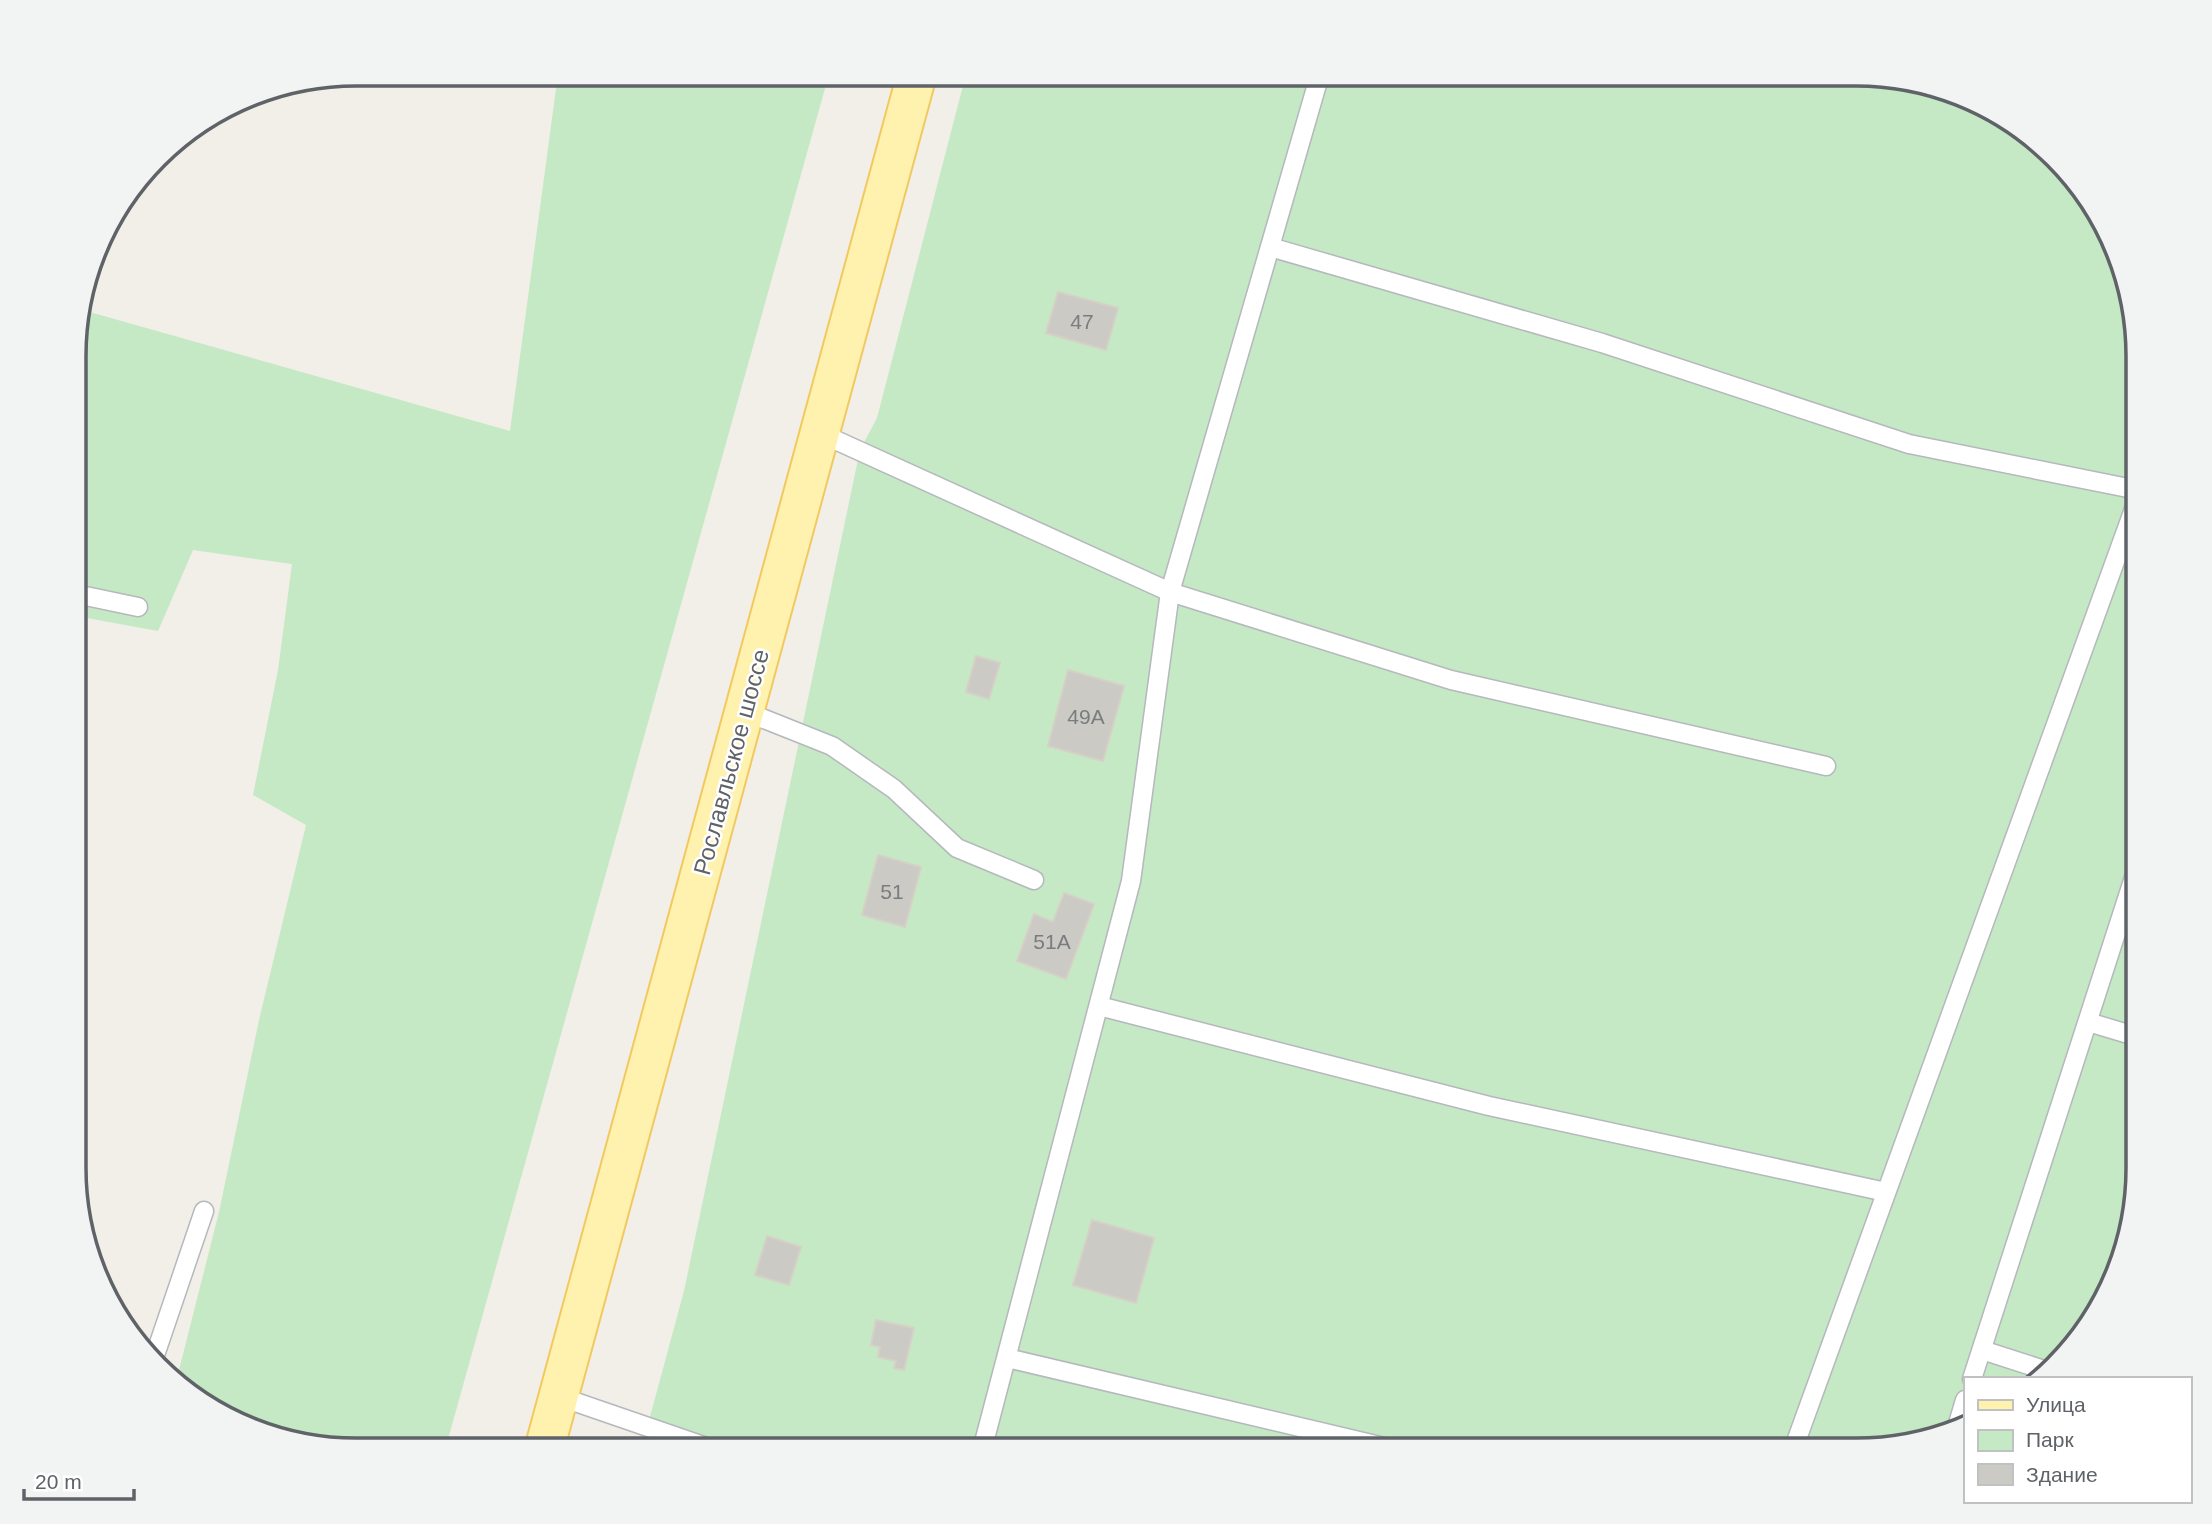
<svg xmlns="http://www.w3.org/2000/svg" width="2212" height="1524" font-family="Arial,sans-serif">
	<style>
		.green { fill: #c5e8c5 }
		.building { fill: #cccac5; stroke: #d6d1c6; stroke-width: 2 }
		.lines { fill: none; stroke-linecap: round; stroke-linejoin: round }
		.service-casing { stroke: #b5b8bc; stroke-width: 21 }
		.primary-casing { stroke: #f2c960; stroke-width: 42 }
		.service { stroke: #fff; stroke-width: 18 }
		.primary { stroke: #fff2af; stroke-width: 38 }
		.labels { text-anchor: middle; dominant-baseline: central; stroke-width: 5; stroke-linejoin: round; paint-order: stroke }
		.number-label { font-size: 21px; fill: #7a7d7f }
		.street-label { font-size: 24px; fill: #5f6368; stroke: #fff }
		.rim { fill: none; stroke: #5f6368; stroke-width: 3.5 }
	</style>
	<rect width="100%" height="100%" fill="#f1efe8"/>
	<g class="green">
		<path d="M558,74H829L445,1450H338L265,1435L184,1392L176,1382L219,1212L259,1020L306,825L253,795L278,670L292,564L193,550L158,631L76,616V320L79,309L510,431Z"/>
		<path d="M966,74H1874L1947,89L2028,132L2109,231L2138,338V1186L2123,1259L2080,1340L2033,1379H1965V1425L1856,1450H641L684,1291L860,450L877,418Z"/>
	</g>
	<g class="building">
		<path d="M1058,292L1118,308L1106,350L1046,333Z"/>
		<path d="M976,656L1000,663L989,699L966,692Z"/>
		<path d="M1068,670L1124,686L1103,761L1048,746Z"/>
		<path d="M878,855L921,867L905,927L862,915Z"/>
		<path d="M1064,893L1094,904L1066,979L1017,961L1034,914L1053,922Z"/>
		<path d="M1092,1220L1154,1238L1136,1303L1073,1285Z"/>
		<path d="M767,1236L801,1247L789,1285L755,1275Z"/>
		<path d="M876,1320L914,1328L904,1370L894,1368L896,1361L878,1357L880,1347L871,1345Z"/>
	</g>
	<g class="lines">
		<g class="service-casing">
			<g id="service">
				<path d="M1320,74L1170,592L1451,680L1826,766"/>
				<path d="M1270,247L1602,343L1909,444L2138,490"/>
				<path d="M820,433L1170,592L1131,881L982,1450"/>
				<path d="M76,594L138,607"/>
				<path d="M744,711L832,746L894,789L957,848L1034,880"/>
				<path d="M1099,1006L1489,1106L1886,1192"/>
				<path d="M2088,1022L2138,1037"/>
				<path d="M1982,1350L2044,1370"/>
				<path d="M154,1358L204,1211"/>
				<path d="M1007,1358L1397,1450"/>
				<path d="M1972,1379L2138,865"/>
				<path d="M558,1396L715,1450"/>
				<path d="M1957,1427L1965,1400"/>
				<path d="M1793,1450L2138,498"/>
			</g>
		</g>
		<g class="primary-casing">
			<path id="primary" d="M544,1450L917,74"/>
		</g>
		<use href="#service" class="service"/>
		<use href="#primary" class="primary"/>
	</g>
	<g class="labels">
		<g class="number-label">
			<text x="1082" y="321">47</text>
			<text x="1086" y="716">49А</text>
			<text x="892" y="891">51</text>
			<text x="1052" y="941">51А</text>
		</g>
		<g class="street-label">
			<text transform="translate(731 762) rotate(-75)">Рославльское шоссе</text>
		</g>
	</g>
	<path d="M0 0H2212V1524H0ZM356 86H1856A270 270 0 0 1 2126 356V1168A270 270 0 0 1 1856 1438H356A270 270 0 0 1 86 1168V356A270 270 0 0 1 356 86Z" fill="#f2f3f3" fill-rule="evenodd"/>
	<path class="rim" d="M356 86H1856A270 270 0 0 1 2126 356V1168A270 270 0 0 1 1856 1438H356A270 270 0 0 1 86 1168V356A270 270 0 0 1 356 86Z"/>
	<rect x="1964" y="1377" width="228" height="126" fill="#ffffff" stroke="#bfc1c3" stroke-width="2"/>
	<rect x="1978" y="1400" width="35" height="10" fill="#fff2af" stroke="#bfc1c3" stroke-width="2"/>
	<text x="2026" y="1412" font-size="21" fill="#5f6368">Улица</text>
	<rect x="1978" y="1430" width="35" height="21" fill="#c5e8c5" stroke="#bfc1c3" stroke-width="2"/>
	<text x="2026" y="1447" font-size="21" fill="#5f6368">Парк</text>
	<rect x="1978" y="1464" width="35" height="21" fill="#cccac5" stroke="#bfc1c3" stroke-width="2"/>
	<text x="2026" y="1482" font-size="21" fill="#5f6368">Здание</text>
	<path d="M24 1489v10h110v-10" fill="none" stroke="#5f6368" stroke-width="3.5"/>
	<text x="35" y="1489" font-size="21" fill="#5f6368" stroke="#ffffff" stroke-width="5" paint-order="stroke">20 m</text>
</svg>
